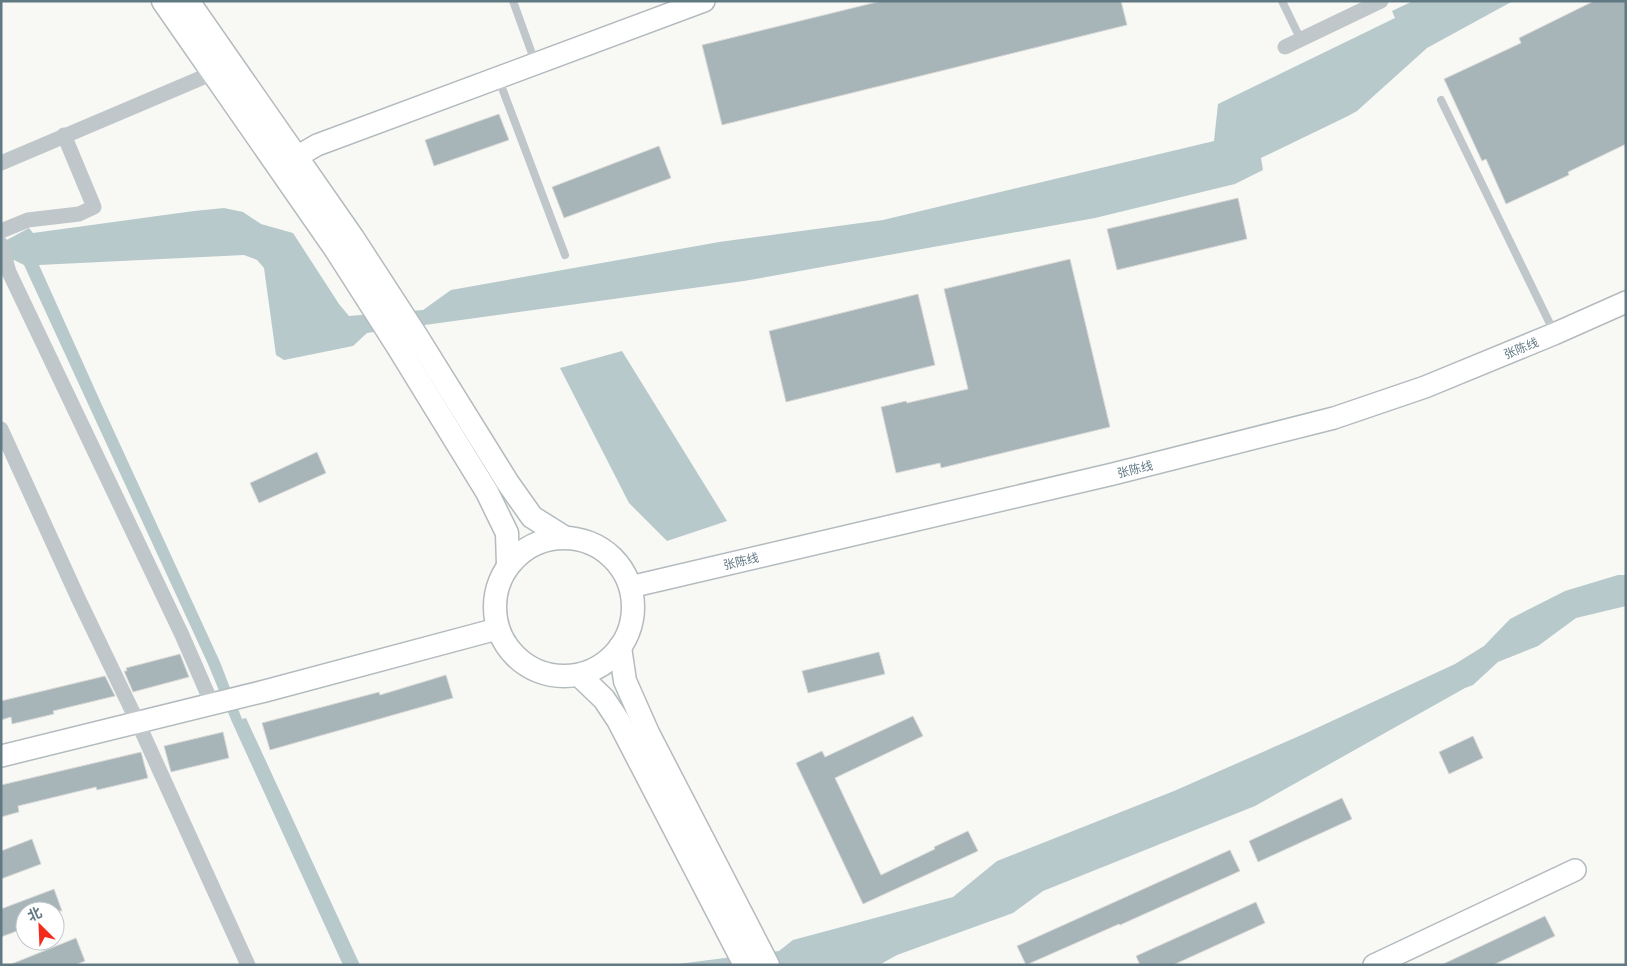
<svg xmlns="http://www.w3.org/2000/svg" width="1627" height="966" font-family="'Golos Text','Noto Sans SC',sans-serif">
	<style>
		.water { fill: #b7c9cb }
		.building { fill: #a7b4b8; stroke: #dadad8 }
		.lines { fill: none; stroke-linecap: round; stroke-linejoin: round }
		.secondary-casing { stroke: #b3bbbf; stroke-width: 24 }
		.primary-casing { stroke: #b4bbbe; stroke-width: 25 }
		.lane { stroke: #c0c7ca; stroke-width: 8 }
		.street { stroke: #c0c7ca; stroke-width: 15 }
		.secondary { stroke: #fff; stroke-width: 21 }
		.primary { stroke: #fff; stroke-width: 22 }
		.labels { text-anchor: middle; dominant-baseline: central; stroke-width: 5; stroke-linejoin: round; paint-order: stroke }
		.street-label { font-size: 12px; fill: #607983; stroke: #fff }
	</style>
	<rect width="100%" height="100%" fill="#f8f8f5"/>
	<g class="water">
		<path d="M1413,1H1513L1427,48L1357,111L1348,116L1261,158L1263,170L1235,184L1095,218L744,281L367,333L353,346L284,360L276,355L264,268L257,260L244,255L39,265L101,403L220,662L242,719L246,718L360,965H343L232,722L208,664L24,265L14,260L1,266L5,241L29,228L33,233L194,211L224,208L243,212L261,224L293,233L339,304L349,316L423,310L451,290L719,242L883,220L1214,141L1218,104L1395,18L1392,11Z"/>
		<path d="M622,351L727,521L667,541L629,503L560,368Z"/>
		<path d="M1618,575H1626V606L1576,618L1538,646L1498,662L1473,685L1465,688L1255,806L1043,891L1013,913L897,955L879,965H670L779,951L793,940L953,897L997,861L1174,791L1306,733L1455,664L1484,646L1510,619L1565,591Z"/>
	</g>
	<g class="building">
		<path d="M881,1H1121L1127,25L722,125L702,45Z"/>
		<path d="M1594,1H1626V144L1568,172L1569,175L1506,204L1486,159L1482,161L1444,79L1521,43L1519,38Z"/>
		<path d="M499,114L509,140L434,166L425,140Z"/>
		<path d="M659,146L671,178L564,218L552,187Z"/>
		<path d="M1238,198L1247,239L1117,270L1107,229Z"/>
		<path d="M1070,259L1110,427L941,468L940,463L896,473L881,407L906,401L907,403L968,389L944,289Z"/>
		<path d="M918,294L935,365L786,402L769,331Z"/>
		<path d="M317,452L326,473L259,503L250,483Z"/>
		<path d="M879,652L885,674L808,693L802,671Z"/>
		<path d="M180,654L189,677L133,692L124,671H127L126,668Z"/>
		<path d="M446,675L453,698L270,750L262,723L379,692L380,695Z"/>
		<path d="M105,676L115,696L53,711L54,714L12,724L11,717L1,720V701Z"/>
		<path d="M913,716L923,736L835,778L881,875L935,849L934,847L968,831L978,851L863,904L796,763L822,751L825,757Z"/>
		<path d="M223,732L229,758L171,772L164,746Z"/>
		<path d="M1473,736L1483,758L1449,774L1439,752Z"/>
		<path d="M141,752L148,778L97,790L96,787L18,806L19,812L1,817V785Z"/>
		<path d="M1342,798L1352,819L1258,862L1249,841Z"/>
		<path d="M32,839L41,864L1,879V851Z"/>
		<path d="M1230,850L1240,871L1120,925L1119,924L1026,965L1017,946Z"/>
		<path d="M54,889L62,911H25V928L1,937V909Z"/>
		<path d="M1256,902L1265,923L1173,965H1140L1136,956Z"/>
		<path d="M1545,916L1555,936L1493,965H1441Z"/>
		<path d="M76,938L85,961L75,965H9Z"/>
	</g>
	<g class="lines">
		<g class="secondary-casing">
			<g id="secondary">
				<path d="M281,166L317,145L704,1"/>
				<path d="M630,587L1113,474L1334,418L1425,387L1554,334L1626,302"/>
				<path d="M1,756L265,691L497,629"/>
				<path d="M1374,965L1575,870"/>
			</g>
		</g>
		<g class="primary-casing">
			<g id="primary">
				<path d="M163,1L336,250L398,347L487,492L507,533L508,565"/>
				<path d="M188,1L353,238L416,335L508,483L532,517L564,537"/>
				<circle cx="564" cy="607" r="69"/>
				<path d="M620,647L625,681L648,733L768,965"/>
				<path d="M579,675L604,699L618,720L745,965"/>
			</g>
		</g>
		<g class="lane">
			<path d="M513,1L535,62"/>
			<path d="M1282,1L1301,40"/>
			<path d="M499,80L565,255"/>
			<path d="M1441,100L1554,332"/>
		</g>
		<g class="street">
			<path d="M1285,47L1381,1"/>
			<path d="M1,163L213,73"/>
			<path d="M1,231L28,220L79,214L94,207L64,135"/>
			<path d="M1,244L9,272L182,635L212,704"/>
			<path d="M1,429L79,600L138,723L248,965"/>
		</g>
		<use href="#secondary" class="secondary"/>
		<use href="#primary" class="primary"/>
	</g>
	<g class="labels">
		<g class="street-label">
			<text transform="translate(1521 348) rotate(-22)">张陈线</text>
			<text transform="translate(1135 469) rotate(-14)">张陈线</text>
			<text transform="translate(741 561) rotate(-13)">张陈线</text>
		</g>
	</g>
	<rect width="1627" height="966" fill="none" stroke="#607983" stroke-width="5"/>
	<g transform="translate(40 926) rotate(336)"><circle r="24" fill="#ffffff" stroke="#bfc9cd"/>
	<path d="M0-4L9 19L0 12L-9 19Z" fill="#f32b1b"/>
	<text y="-8" font-size="14" font-weight="bold" text-anchor="middle" fill="#607983">北</text>
	</g>
</svg>
